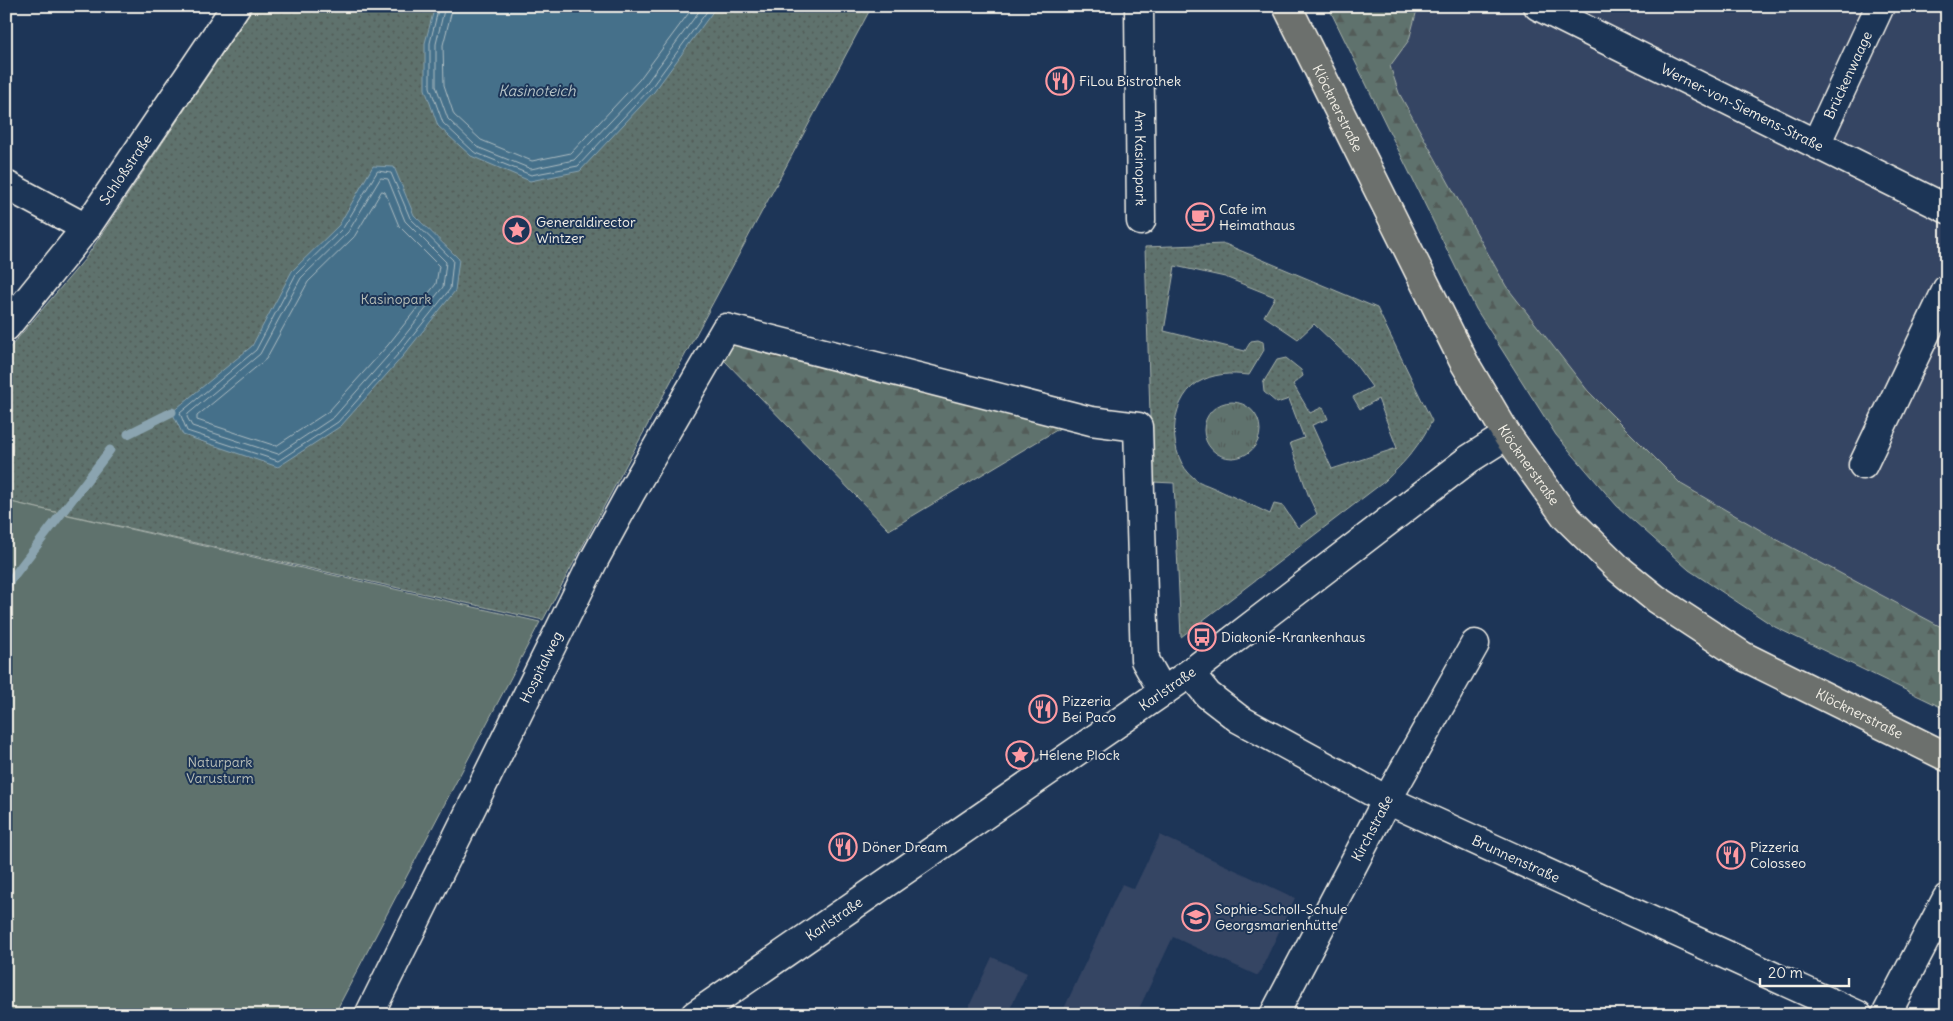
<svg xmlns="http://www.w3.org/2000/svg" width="1953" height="1021" viewBox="0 0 1953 1021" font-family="Delius,sans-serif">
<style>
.built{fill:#344463}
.grass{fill:url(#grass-tufts);stroke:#a9b2aa}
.forest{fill:url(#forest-firs);stroke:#a9b2aa}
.park{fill:url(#park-dots);stroke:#a9b2aa;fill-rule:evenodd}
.pitch{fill:#5e726d;stroke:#a9b2aa}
.water{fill:#45708a;stroke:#8ba4b0}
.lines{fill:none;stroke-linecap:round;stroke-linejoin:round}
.shore{stroke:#aebdc2;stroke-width:1}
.stream{stroke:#8ba4b0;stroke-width:9}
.minor-casing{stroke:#f4f1e8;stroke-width:31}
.major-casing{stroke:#f4f1e8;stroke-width:31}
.minor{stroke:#1d3557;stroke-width:28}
.major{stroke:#6c706d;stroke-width:28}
.labels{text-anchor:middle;stroke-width:4;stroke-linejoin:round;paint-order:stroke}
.street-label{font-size:14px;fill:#f4f1e8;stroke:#1d3557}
.poi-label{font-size:14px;fill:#f4f1e8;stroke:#1d3557;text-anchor:start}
.park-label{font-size:14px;fill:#b8beb7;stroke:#1d3557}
.water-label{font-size:15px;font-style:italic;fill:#b7c4c7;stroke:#1d3557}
</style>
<defs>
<pattern id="grass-tufts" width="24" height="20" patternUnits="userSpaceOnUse" patternTransform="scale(1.25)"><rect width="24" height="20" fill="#5e726d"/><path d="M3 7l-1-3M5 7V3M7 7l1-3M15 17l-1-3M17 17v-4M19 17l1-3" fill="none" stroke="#525b58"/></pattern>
<pattern id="forest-firs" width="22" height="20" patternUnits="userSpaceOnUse" patternTransform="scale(1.25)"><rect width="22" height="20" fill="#5e726d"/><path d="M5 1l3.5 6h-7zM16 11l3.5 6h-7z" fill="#525b58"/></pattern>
<pattern id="park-dots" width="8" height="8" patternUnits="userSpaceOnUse" patternTransform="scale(1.25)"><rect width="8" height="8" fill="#5e726d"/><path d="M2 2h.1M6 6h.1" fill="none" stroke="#525b58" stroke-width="1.8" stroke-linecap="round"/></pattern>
</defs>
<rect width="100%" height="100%" fill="#1d3557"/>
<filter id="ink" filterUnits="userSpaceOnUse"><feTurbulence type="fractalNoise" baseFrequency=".02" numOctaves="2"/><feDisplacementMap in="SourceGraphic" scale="10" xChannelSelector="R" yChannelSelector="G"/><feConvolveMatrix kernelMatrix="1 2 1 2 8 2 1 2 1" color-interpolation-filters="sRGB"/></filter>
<g filter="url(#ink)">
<path class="built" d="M 1418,6 L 1947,6 L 1947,630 L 1774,538 L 1681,484 L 1588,391 L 1506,286 L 1399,93 L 1390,66 L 1409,40 Z
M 1160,835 L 1295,898 L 1258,976 L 1173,937 L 1136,1015 L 1061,1015 L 1122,884 L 1134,889 Z
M 992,957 L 1027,973 L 1007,1015 L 965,1015 Z"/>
<path class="grass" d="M1204 430a28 28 0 1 1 56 0a28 28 0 1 1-56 0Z"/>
<path class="forest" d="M 1328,6 L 1418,6 L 1409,40 L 1390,66 L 1399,93 L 1506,286 L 1588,391 L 1681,484 L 1774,538 L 1947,630 L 1947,710 L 1775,627 L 1689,570 L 1617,506 L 1556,435 L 1476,309 Z
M 733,344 L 1060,428 L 889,530 L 724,360 Z"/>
<path class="park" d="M 254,6 L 872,6 L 543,620 L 6,501 L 6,352 L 85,259 Z
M 1225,244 L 1377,308 L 1432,421 C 1419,446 1406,461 1385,481 L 1181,637 L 1174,483 L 1152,482 L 1145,247 ZM 1175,266 L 1225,277 L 1275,297 L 1264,316 L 1298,339 L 1314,324 L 1353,361 L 1372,387 L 1353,397 L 1360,409 L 1378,399 L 1397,448 L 1332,469 L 1312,425 L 1328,419 L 1323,407 L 1310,413 L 1293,384 L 1303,376 L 1301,370 L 1286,358 L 1277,360 L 1263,383 L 1264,392 L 1277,403 L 1289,399 L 1304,438 L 1290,443 L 1309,497 L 1317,514 L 1298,528 L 1283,506 L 1274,504 L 1270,514 C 1252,505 1233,497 1214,488 C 1208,485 1199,483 1194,478 C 1167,457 1168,402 1197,383 C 1214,373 1230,373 1249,375 L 1264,350 L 1263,342 L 1258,340 L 1251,341 L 1245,351 L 1164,331 Z"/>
<path class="pitch" d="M 6,501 L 540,622 L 334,1015 L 6,1015 Z"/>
<path class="water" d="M 435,6 L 717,6 L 654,92 L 580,171 L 530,181 L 471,156 L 438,126 L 425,89 L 425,43 Z
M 373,166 L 394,167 L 414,215 L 459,259 L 455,291 L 403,356 L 341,426 L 278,467 L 183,435 L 172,412 L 252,346 L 292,271 L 339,225 Z"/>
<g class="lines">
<path class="shore" d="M 439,6 L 430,43 L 430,87 L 443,123 L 474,152 L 531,175 L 578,166 L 650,89 L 711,6
M 445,6 L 436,44 L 436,86 L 448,119 L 477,147 L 531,169 L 574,160 L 645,85 L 703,6
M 453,6 L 443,45 L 444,85 L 454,115 L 481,140 L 532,161 L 571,153 L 639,80 L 694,6
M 378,171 L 391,173 L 410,218 L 453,260 L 450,289 L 399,353 L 338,422 L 278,461 L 187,431 L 180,413 L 256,350 L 296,274 L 343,228 Z
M 381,178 L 388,179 L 405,221 L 446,262 L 443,287 L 394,349 L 334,417 L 278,454 L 192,426 L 187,417 L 188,414 L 260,354 L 301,278 L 348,232 Z
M 382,191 L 385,192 L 399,226 L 439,266 L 436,284 L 388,345 L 329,411 L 276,446 L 197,420 L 197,416 L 266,359 L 308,282 L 354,237 Z"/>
<path class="stream" d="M 128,434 L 172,412
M 6,586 L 110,450"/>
<g class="minor-casing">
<g id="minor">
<path id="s1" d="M 1139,6 L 1141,221"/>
<path id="s2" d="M 1538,6 L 1947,209"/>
<path id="s3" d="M 1816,144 L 1880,6"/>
<path d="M 6,185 L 86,228"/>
<path id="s4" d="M 6,327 L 86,228 L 236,6"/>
<path d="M 1863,465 L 1947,289"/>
<path id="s5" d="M 1190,673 L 1208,695 L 1239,719 L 1387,800 L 1858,1015"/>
<path id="s6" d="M 369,1015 L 594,560 L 630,494 L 726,328 L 1091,421 L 1138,427 L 1145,660 L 1163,692"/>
<path id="s7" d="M 695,1015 L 1190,673 L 1469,459 L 1507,435"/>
<path id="s8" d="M 1274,1015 L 1387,800 L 1475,644"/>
<path d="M 1886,1015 L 1947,898"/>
</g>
</g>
<g class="major-casing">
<g id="major">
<path id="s9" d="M 1287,6 L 1464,362 L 1507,435 L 1566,517 L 1619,569 L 1656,599 L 1743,656 L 1947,757"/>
</g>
</g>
<use href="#minor" class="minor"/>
<use href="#major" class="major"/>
</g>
</g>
<defs>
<g id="restaurant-ring" transform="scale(1.4375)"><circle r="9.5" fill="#1d3557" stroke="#ff9aa2" stroke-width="1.5"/><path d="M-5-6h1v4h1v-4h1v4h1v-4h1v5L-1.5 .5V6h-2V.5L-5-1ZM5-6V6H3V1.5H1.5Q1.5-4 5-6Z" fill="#ff9aa2"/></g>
<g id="cafe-ring" transform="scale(1.4375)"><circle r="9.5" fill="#1d3557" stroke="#ff9aa2" stroke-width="1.5"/><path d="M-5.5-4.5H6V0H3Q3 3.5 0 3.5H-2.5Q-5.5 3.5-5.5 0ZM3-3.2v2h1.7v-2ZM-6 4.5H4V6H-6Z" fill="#ff9aa2"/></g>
<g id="sight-ring" transform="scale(1.4375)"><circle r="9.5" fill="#1d3557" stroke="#ff9aa2" stroke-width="1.5"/><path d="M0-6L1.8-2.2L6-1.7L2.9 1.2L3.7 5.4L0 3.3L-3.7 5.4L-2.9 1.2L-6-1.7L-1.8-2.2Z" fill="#ff9aa2"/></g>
<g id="bus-ring" transform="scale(1.4375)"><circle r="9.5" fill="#1d3557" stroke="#ff9aa2" stroke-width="1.5"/><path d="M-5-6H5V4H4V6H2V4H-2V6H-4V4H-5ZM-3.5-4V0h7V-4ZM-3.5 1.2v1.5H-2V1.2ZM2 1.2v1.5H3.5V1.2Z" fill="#ff9aa2"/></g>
<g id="school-ring" transform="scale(1.4375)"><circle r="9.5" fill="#1d3557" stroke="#ff9aa2" stroke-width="1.5"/><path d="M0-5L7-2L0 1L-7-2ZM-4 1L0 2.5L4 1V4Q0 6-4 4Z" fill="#ff9aa2"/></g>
</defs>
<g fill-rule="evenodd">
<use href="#restaurant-ring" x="1060" y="81"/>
<use href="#cafe-ring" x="1200" y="217"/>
<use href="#sight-ring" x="517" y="230"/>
<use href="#bus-ring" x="1202" y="637"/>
<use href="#restaurant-ring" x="1043" y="709"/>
<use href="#sight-ring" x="1020" y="755"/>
<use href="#restaurant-ring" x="843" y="847"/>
<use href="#restaurant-ring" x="1731" y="855"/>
<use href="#school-ring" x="1196" y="917"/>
</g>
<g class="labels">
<g class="street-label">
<text dy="5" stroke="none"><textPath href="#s3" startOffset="76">Brückenwaage</textPath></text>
<text dy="5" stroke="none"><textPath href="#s9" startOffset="114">Klöcknerstraße</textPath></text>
<text dy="5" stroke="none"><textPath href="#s2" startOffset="228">Werner-von-Siemens-Straße</textPath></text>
<text dy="5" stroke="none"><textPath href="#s1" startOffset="152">Am Kasinopark</textPath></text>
<text dy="5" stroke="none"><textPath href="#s4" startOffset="198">Schloßstraße</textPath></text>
<text dy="5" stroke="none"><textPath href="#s9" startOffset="519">Klöcknerstraße</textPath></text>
<text dy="5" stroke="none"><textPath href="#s6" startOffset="388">Hospitalweg</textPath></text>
<text dy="5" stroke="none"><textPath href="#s7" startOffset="574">Karlstraße</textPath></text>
<text dy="5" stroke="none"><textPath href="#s9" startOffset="939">Klöcknerstraße</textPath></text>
<text dy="5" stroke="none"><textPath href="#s8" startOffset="211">Kirchstraße</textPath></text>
<text dy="5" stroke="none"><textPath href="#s5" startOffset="378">Brunnenstraße</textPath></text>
<text dy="5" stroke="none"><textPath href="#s7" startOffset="169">Karlstraße</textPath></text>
</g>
<g class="poi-label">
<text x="1079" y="86">FiLou Bistrothek</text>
<text x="1219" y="214">Cafe im<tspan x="1219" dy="16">Heimathaus</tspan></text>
<text x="536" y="227">Generaldirector<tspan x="536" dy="16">Wintzer</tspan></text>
<text x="1221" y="642">Diakonie-Krankenhaus</text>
<text x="1062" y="706">Pizzeria<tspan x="1062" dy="16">Bei Paco</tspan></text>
<text x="1039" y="760">Helene Plock</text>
<text x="862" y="852">Döner Dream</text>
<text x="1750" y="852">Pizzeria<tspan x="1750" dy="16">Colosseo</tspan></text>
<text x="1215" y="914">Sophie-Scholl-Schule<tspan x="1215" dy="16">Georgsmarienhütte</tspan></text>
</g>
<g class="park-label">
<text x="396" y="304">Kasinopark</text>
<text x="220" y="767">Naturpark<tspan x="220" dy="16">Varusturm</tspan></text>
</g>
<g class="water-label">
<text x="537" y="96">Kasinoteich</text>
</g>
</g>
<rect width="1953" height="1021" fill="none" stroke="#1d3557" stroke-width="25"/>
<rect x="12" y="12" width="1928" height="996" fill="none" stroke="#f4f1e8" stroke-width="2" filter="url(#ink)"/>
<path d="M1760 978v8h89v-8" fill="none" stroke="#f4f1e8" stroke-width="2.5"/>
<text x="1768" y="978" font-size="15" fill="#f4f1e8" stroke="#1d3557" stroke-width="4" paint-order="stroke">20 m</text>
</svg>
